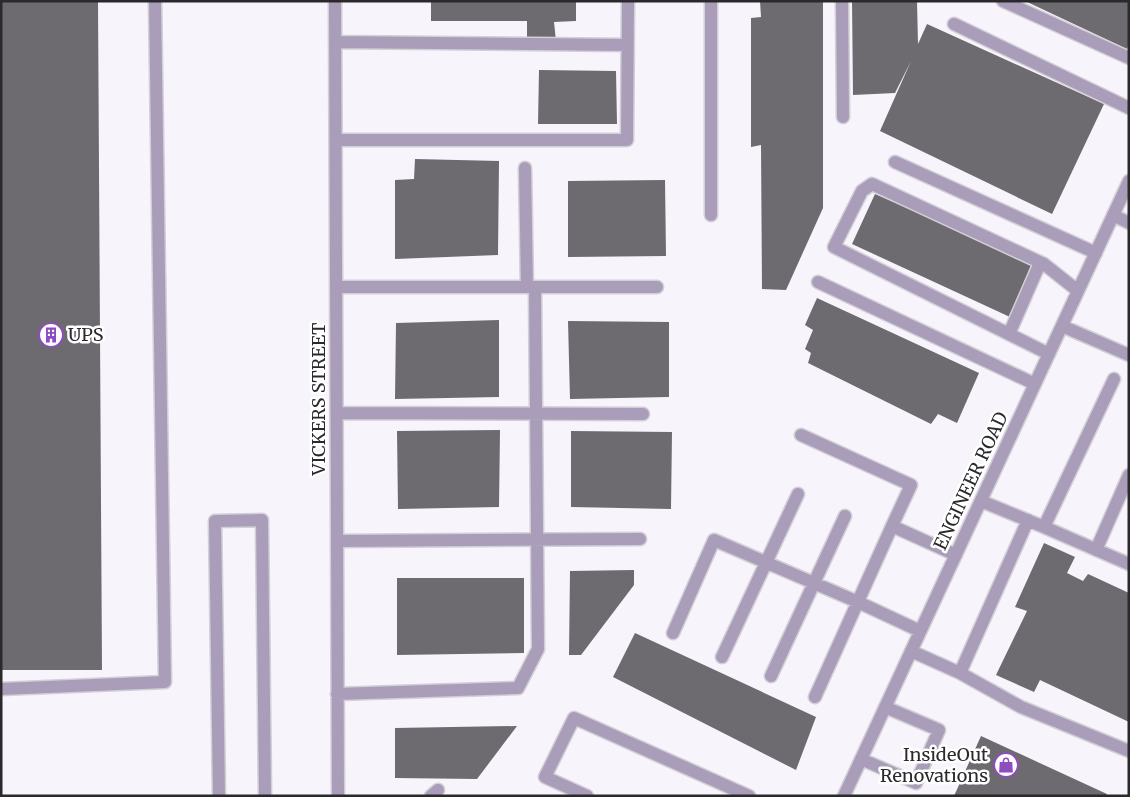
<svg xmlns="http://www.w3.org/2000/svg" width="1130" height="797" viewBox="0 0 1130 797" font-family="Merriweather,serif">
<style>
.building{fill:#6d6a70}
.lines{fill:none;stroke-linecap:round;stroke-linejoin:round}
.minor-casing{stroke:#d2cfd6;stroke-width:15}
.minor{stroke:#aa9db9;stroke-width:12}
.labels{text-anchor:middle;stroke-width:5;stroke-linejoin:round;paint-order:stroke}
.poi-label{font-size:18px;fill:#2a292c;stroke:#fff;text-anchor:start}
.street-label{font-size:18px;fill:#2a292c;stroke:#fff}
</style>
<rect width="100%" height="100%" fill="#f7f4fb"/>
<path class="building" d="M 1,1 L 98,1 L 102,670 L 1,670 Z
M 431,1 L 576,1 L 576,21 L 554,22 L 556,41 L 527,39 L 527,21 L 431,21 Z
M 760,1 L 823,1 L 823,208 L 786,290 L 762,289 L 761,145 L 751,147 L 751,18 L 761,17 Z
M 852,1 L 917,1 L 918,44 L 927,24 L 1104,104 L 1052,214 L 880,131 L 911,61 L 895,93 L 853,95 Z
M 1025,1 L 1129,1 L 1129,44 L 1127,49 Z
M 539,70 L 616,71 L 617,124 L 538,124 Z
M 415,159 L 499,161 L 498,255 L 395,259 L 395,180 L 414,179 Z
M 665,180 L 666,256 L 568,257 L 568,181 Z
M 875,194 L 1032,263 L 1010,317 L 852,244 Z
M 817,298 L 979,373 L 957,423 L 938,414 L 931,424 L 808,363 L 811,353 L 805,349 L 813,330 L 805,325 Z
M 499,320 L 499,397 L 395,399 L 396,323 Z
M 568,321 L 669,322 L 669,397 L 570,399 Z
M 500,430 L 499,507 L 398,509 L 397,431 Z
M 571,431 L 672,432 L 671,509 L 571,507 Z
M 1044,543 L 1075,557 L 1067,573 L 1083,581 L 1088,574 L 1129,593 L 1129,722 L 1040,680 L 1034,692 L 996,675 L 1027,611 L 1015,607 Z
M 634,570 L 634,585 L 581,655 L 569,655 L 570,571 Z
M 397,578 L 524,578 L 524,653 L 397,655 Z
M 635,633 L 816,717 L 796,770 L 613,677 Z
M 517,726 L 477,779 L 395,778 L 395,728 Z
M 981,736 L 1107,794 L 1106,796 L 954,796 Z"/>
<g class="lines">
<g class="minor-casing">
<path id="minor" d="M 335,1 L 338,796
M 842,1 L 843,117
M 1003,1 L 1129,58
M 954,24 L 1129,108
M 336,42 L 627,45
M 336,140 L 627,140 L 628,1
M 895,162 L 1096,253
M 525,168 L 527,287
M 711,215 L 711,1
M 1113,215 L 1129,223
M 818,282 L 1035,384
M 336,287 L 657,287
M 1062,326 L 1129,355
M 1009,334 L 1040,263
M 1049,354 L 834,247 L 862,191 L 872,184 L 1044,264 L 1078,291
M 337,413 L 643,414
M 801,435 L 911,485 L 892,526 L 956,555
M 981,501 L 1044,527 L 1114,379
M 1044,527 L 1129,564
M 337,541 L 640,539
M 1096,550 L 1129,475
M 673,633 L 714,540 L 858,602 L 920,631
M 911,651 L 960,673 L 1028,520
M 722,657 L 798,494
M 960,673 L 1021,707 L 1129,751
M 771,676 L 845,516
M 1,689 L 165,682 L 155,1
M 337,694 L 518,688 L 538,649 L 535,287
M 815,697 L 892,526
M 861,759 L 916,783 L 939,730 L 885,707
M 219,796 L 215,521 L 262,520 L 265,796
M 431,796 L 438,790
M 587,796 L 545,777 L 574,718 L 749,796
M 844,796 L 1129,181"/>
</g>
<use href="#minor" class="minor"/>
</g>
<defs>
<g id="building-ring" transform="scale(1.25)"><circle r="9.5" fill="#fff" stroke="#8e4cc1" stroke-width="1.5"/><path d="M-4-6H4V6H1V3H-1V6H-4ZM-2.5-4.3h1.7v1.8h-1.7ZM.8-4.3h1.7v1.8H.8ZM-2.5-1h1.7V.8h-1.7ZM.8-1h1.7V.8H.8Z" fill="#8e4cc1"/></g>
<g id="shop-ring" transform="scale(1.25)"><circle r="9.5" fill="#fff" stroke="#8e4cc1" stroke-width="1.5"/><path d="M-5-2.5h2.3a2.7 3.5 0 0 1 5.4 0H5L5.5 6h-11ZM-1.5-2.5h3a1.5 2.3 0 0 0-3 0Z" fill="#8e4cc1"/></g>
</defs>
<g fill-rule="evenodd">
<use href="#building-ring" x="51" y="335"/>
<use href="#shop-ring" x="1006" y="765"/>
</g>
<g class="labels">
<g class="poi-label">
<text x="68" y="341">UPS</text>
<text x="988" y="761" text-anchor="end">InsideOut<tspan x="988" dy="21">Renovations</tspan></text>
</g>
<g class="street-label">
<text transform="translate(319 399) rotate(-90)" y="6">VICKERS STREET</text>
<text transform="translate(971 481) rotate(-65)" y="6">ENGINEER ROAD</text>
</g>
</g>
<rect width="1130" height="797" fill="none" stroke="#2a292c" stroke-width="5"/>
</svg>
